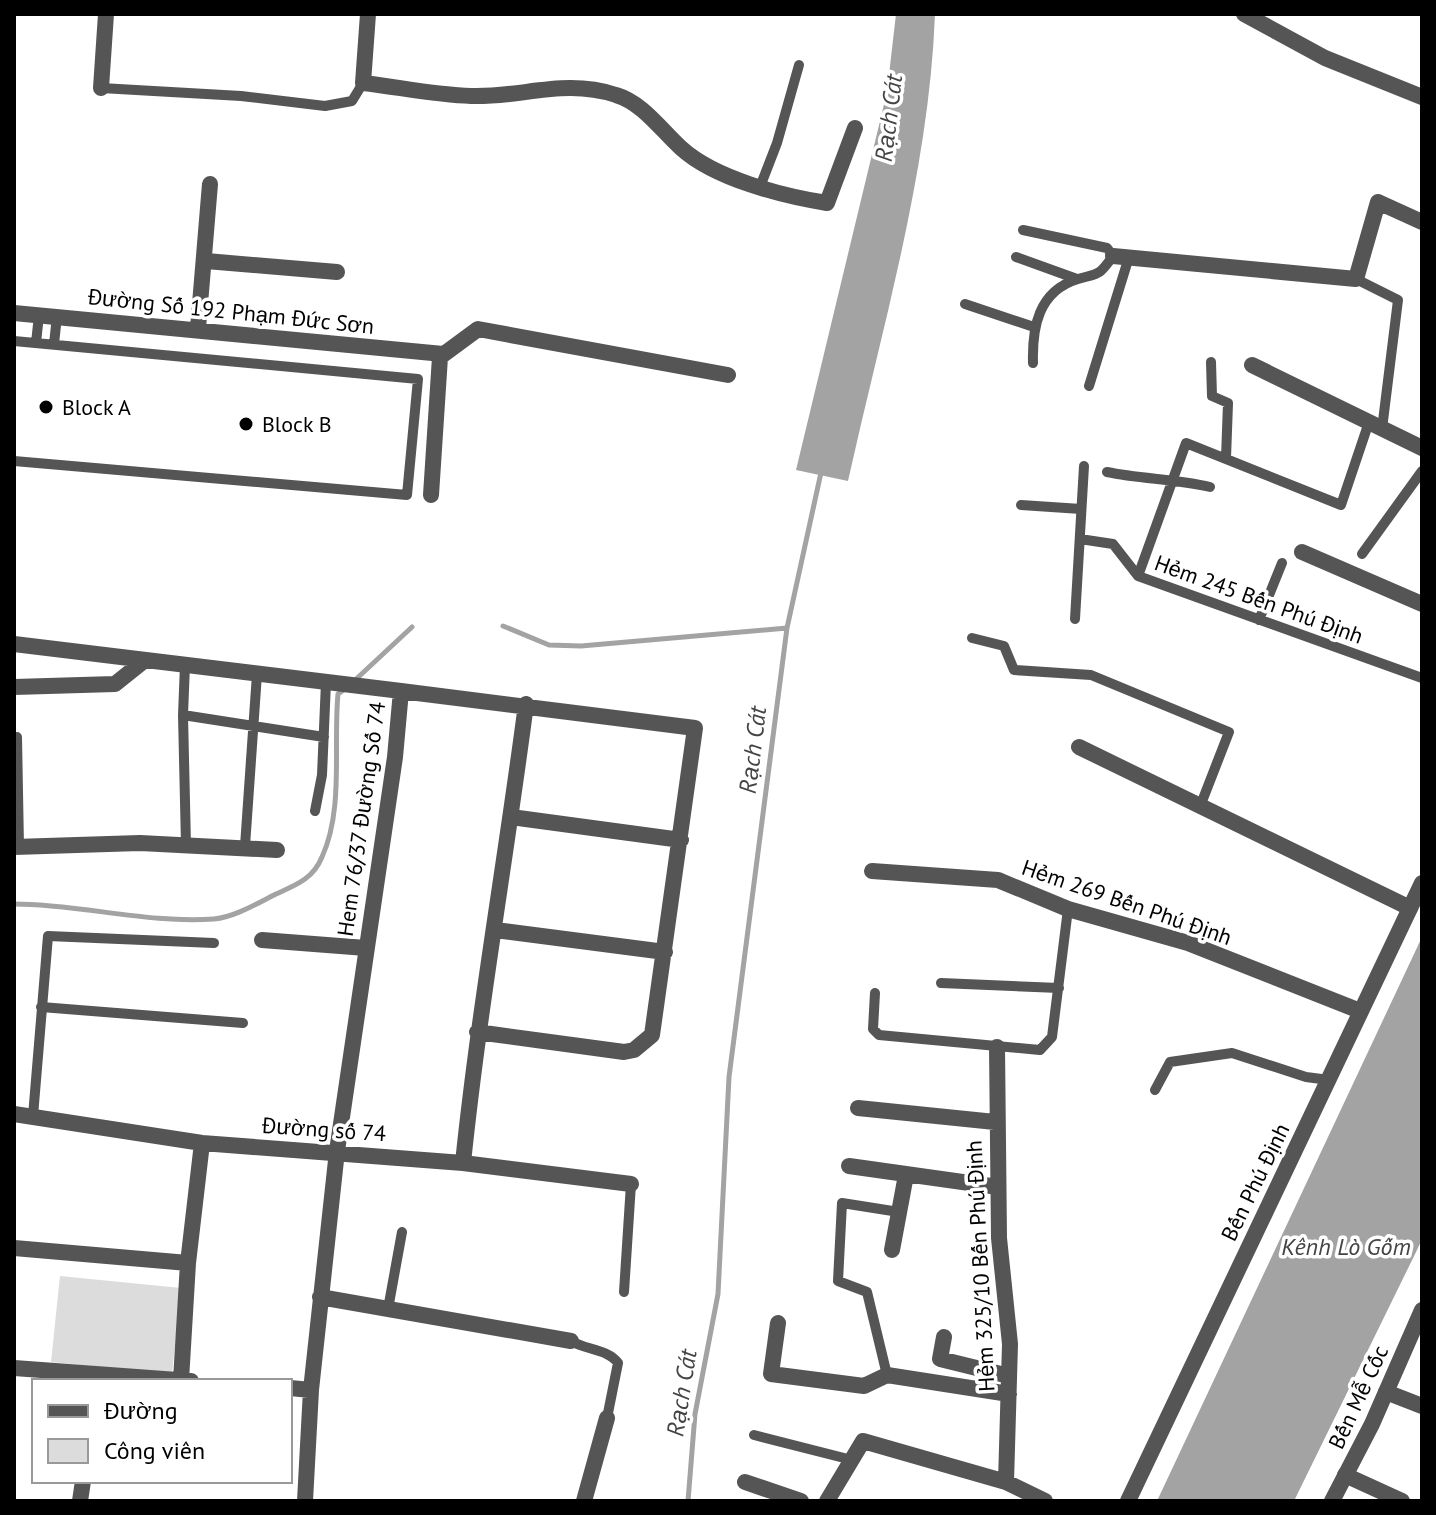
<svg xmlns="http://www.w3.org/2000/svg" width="1436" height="1515" viewBox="0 0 1436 1515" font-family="'PT Sans',sans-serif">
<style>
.green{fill:#dcdcdc}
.water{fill:#a3a3a3}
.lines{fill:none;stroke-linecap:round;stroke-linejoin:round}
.stream{stroke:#a3a3a3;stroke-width:5}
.service{stroke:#555;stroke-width:10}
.minor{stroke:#555;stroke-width:16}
.tertiary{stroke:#555;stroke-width:16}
.poi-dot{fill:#000;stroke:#fff;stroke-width:3}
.labels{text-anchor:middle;stroke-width:7;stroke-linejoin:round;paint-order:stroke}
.street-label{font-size:22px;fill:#000;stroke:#fff}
.poi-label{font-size:22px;fill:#000;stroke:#fff;text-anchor:start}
.water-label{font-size:24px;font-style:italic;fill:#444;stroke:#fff}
</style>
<rect width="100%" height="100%" fill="#fff"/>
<path class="green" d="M 60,1276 L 181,1288 L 172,1374 L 51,1362 Z"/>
<path class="water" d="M 896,14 L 935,14 C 929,172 882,327 848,481 L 796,470 L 887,92 Z
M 1422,937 L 1422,1239 L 1417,1250 L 1294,1501 L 1157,1501 Z"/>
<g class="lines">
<path class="stream" d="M 503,626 L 549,645 L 581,646 L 787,628
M 353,682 L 412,627
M 14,904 C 80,904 148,924 214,919 C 235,917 258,903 276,894 C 296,885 313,879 322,857 C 344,809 333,746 338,694 L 345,689
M 688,1501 L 695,1414 L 718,1294 L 729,1077 L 787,628 L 822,468"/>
<path class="service" d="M 101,88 L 241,96 L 325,106 L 352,101 L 363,83
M 760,187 L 777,143 L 799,65
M 1023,230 L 1107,248 L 1113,256 C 1099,276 1099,273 1078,279 C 1038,291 1032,328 1033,363
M 1016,257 L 1077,279
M 1356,279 L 1398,300 L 1382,429
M 965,304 L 1034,327
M 14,341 L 418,379 L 407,495 L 14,461
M 36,343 L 39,315
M 54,344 L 57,316
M 1211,362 L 1212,396 L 1228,403 L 1226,458
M 1089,386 L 1129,257
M 1369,422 L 1341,505 L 1186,443 L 1138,576 L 1422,678
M 1107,472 C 1141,479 1175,479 1210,487
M 1021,505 L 1081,509
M 1080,539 L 1113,544 L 1138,576
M 1362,554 L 1422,471
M 1075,619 L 1084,466
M 1259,620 L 1282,563
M 972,638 L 1004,646 L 1014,670 L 1091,675 L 1229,732 L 1201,804
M 183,715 L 185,665
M 17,737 L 19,846
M 315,811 L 322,775 L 326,682
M 186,845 L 183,715 L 324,737
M 245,846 L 257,674
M 941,983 L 1059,988
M 875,993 L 873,1029 L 879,1035 L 1040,1050 L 1052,1037 L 1068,909
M 41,1007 L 243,1023
M 1155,1090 L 1170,1062 L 1232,1053 L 1306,1077 L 1329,1080
M 33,1116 L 48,936 L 214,943
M 624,1292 L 631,1184
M 388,1309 L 402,1232
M 571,1341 C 586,1350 608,1349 618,1363 L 607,1418
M 887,1375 L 867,1292 L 838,1281 L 842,1203 L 899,1212
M 754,1435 L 852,1460"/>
<path class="minor" d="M 368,14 L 363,83 C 398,87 435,95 471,96 C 521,98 564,78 616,95 C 643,103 661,130 681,148 C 715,179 783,196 827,203 L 855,128
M 101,88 L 106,14
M 1113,256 L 1356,279 L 1378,202 L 1422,222
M 206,261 L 337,272
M 14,313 L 443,354
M 198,328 L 210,184
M 1252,365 L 1422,448
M 431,495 L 440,357 L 478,329 L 728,375
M 1302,552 L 1422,604
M 14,644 L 401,691
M 14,687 L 115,684 L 145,660
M 1079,747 L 1410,908
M 511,817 L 681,840
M 14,847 L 140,843 L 277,850
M 872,871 L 998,880 L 1068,909 L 1188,943 L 1360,1011
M 495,930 L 665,952
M 262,940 L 366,948
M 997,1047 L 999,1238 L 1010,1344 L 1006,1482
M 858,1108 L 995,1122
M 14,1114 L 202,1143 L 463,1163 L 631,1184
M 463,1163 C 479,1009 506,858 526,704
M 849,1166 L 998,1187
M 14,1248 L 188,1263
M 892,1250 L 906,1175
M 320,1297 L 571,1341
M 778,1323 L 771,1374 L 864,1386 L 887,1375 L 1009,1394
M 944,1337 L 940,1359 L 1009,1376
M 14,1368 L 191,1381
M 181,1380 L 188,1263 L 202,1143
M 290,1388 L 311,1390
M 1386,1392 L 1422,1406
M 1345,1475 L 1402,1501
M 745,1482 L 801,1501
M 80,1501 L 83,1481
M 305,1501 L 311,1390 L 337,1151 L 395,757 L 401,691 L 695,728 L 652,1035 L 634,1050 L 624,1052 L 477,1032
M 584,1501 L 607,1418
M 827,1501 L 863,1441 L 1006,1482 L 1045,1501"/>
<path class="tertiary" d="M 1244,14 L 1325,58 L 1422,97
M 1128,1501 L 1422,883
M 1332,1501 L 1372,1424 L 1422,1310"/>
</g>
<g class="poi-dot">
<circle cx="46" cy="407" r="8"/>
<circle cx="246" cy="424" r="8"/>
</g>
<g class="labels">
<g class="street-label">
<text transform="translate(231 311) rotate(6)" y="8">Đường Số 192 Phạm Đức Sơn</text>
<text transform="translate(1259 599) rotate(20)" y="8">Hẻm 245 Bến Phú Định</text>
<text transform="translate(361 819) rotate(-82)" y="8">Hem 76/37 Đường Số 74</text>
<text transform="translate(1127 902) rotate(19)" y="8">Hẻm 269 Bến Phú Định</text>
<text transform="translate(324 1129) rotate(4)" y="8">Đường số 74</text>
<text transform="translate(1255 1182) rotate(-64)" y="8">Bến Phú Định</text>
<text transform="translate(980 1266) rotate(-93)" y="8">Hẻm 325/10 Bến Phú Định</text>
<text transform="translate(1358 1397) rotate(-65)" y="8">Bến Mễ Cốc</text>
</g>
<g class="poi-label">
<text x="62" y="415">Block A</text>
<text x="262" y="432">Block B</text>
</g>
<g class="water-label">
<text transform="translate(889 118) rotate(-83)" y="8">Rạch Cát</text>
<text transform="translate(753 750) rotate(-83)" y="8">Rạch Cát</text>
<text x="1346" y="1255">Kênh Lò Gốm</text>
<text transform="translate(682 1393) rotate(-81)" y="8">Rạch Cát</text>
</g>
</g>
<rect width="1436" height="1515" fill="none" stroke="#000000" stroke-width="32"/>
<rect x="32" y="1379" width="260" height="104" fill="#ffffff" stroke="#999999" stroke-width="2"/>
<rect x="48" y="1405" width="40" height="12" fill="#555555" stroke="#999999" stroke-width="2"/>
<text x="104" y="1419" font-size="24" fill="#000000">Đường</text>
<rect x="48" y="1439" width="40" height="24" fill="#dcdcdc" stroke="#999999" stroke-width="2"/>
<text x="104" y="1459" font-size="24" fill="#000000">Công viên</text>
</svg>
